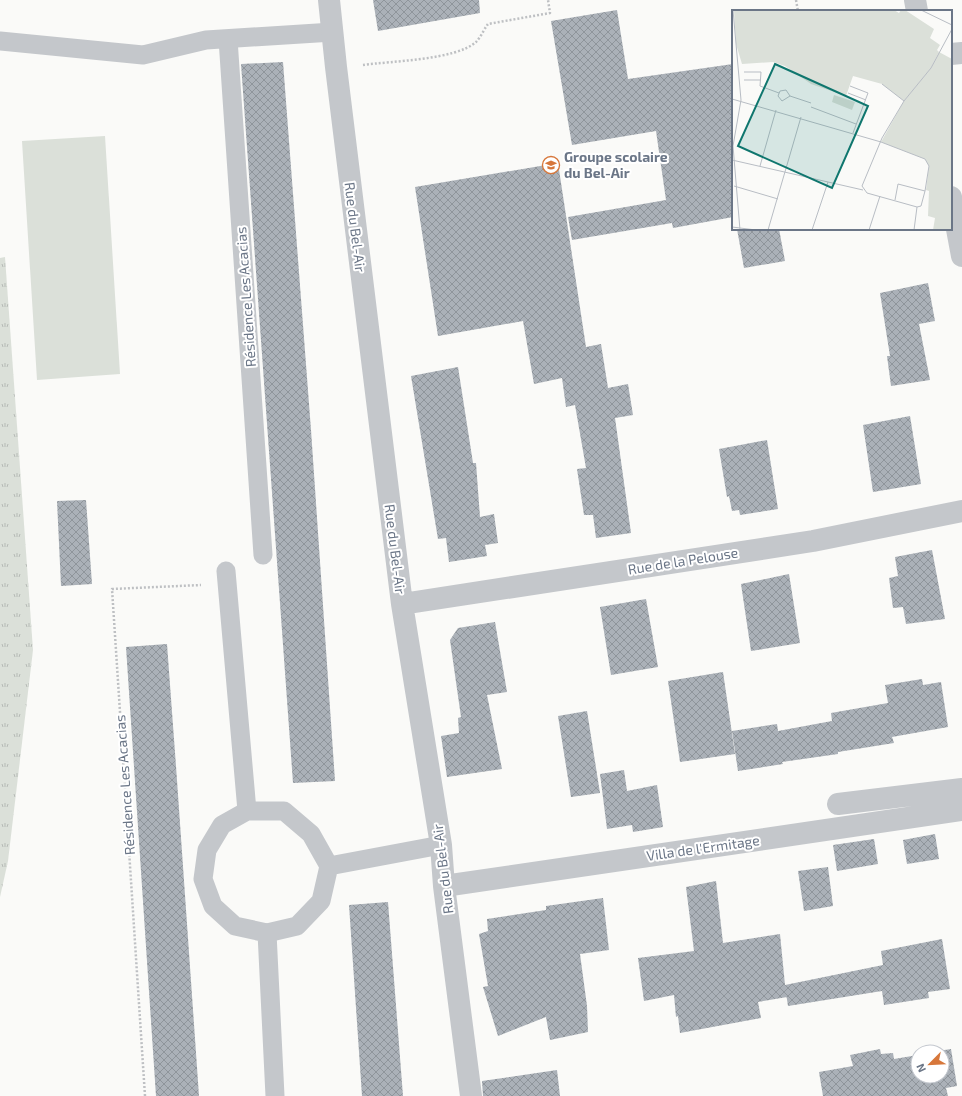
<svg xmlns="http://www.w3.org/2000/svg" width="962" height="1096" viewBox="0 0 962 1096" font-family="'Exo 2',sans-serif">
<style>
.grass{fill:url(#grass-tufts)}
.pitch{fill:#dbe0d9}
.building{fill:url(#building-cross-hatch)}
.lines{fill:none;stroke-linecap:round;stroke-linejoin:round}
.path{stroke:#bec0c3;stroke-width:2.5;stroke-dasharray:2 2;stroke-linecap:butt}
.lane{stroke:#c4c7cb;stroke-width:19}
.street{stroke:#c4c7cb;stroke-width:22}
.labels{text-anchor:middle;stroke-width:4;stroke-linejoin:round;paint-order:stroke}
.poi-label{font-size:14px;font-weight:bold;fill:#6b7687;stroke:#fff;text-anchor:start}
.street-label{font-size:14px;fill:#6b7687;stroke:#fff}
.inset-road{fill:none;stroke:#b8bdc4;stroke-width:1}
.view{fill:#0f766e;fill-opacity:0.15;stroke:#0f766e;stroke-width:2}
.inset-edge{fill:none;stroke:#6b7687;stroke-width:2}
</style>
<defs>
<pattern id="grass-tufts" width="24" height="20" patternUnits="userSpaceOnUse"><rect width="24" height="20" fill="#dbe0d9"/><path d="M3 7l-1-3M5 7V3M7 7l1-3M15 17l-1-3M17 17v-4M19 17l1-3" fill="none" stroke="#b6bab6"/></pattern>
<pattern id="building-cross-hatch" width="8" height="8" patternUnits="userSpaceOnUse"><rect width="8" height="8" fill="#abb1b8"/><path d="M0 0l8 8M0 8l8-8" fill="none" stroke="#8f959b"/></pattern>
</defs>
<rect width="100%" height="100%" fill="#fafaf8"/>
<path class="grass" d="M 5,257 L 33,650 L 8,861 L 0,897 L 0,258 Z"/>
<path class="pitch" d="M 105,136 L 120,374 L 37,380 L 22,141 Z"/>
<path class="building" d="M 373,0 L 479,0 L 480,13 L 378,31 Z
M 617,10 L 628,79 L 733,64 L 733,217 L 673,228 L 672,223 L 572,240 L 568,217 L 666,200 L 656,131 L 572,145 L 551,21 Z
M 283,62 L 311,430 L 335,781 L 293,783 L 241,64 Z
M 558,163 L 586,347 L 601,344 L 608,388 L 628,384 L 633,415 L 615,418 L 631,533 L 596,538 L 593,515 L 584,515 L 577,469 L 586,468 L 575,405 L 566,407 L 562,378 L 534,384 L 523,321 L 438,336 L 415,187 Z
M 737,229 L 779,229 L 785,261 L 744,268 Z
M 928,283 L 935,321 L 919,324 L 930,380 L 891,386 L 887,356 L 890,356 L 880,293 Z
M 458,367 L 473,463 L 476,463 L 480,517 L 494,514 L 498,543 L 485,545 L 487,556 L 449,562 L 446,538 L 438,539 L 411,376 Z
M 910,416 L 921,484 L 873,492 L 863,425 Z
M 767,440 L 778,509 L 740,515 L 739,510 L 732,511 L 729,496 L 727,497 L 719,449 Z
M 86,500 L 92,584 L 61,586 L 57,501 Z
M 932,550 L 945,619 L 906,624 L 903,607 L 893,608 L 889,578 L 898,576 L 895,557 Z
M 789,574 L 800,643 L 751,651 L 741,584 Z
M 646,599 L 658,667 L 611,675 L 600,607 Z
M 495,622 L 507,692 L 487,695 L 502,769 L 447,777 L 441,736 L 459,733 L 458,718 L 461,717 L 450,640 L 458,628 Z
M 167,644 L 176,766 L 199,1096 L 156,1096 L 126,647 Z
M 723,672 L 735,754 L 680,762 L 668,681 Z
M 922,679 L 923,685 L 941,682 L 948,727 L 892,737 L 894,743 L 838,752 L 838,754 L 782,762 L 783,764 L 738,771 L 732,731 L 777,724 L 778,731 L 832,721 L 831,713 L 888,703 L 885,685 Z
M 587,711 L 600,793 L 571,797 L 558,716 Z
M 624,770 L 627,791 L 657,785 L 663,827 L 633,832 L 632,825 L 607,829 L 600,774 Z
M 935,834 L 939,859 L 907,864 L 903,840 Z
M 874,839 L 878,864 L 837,871 L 833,845 Z
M 828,867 L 833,906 L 804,911 L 798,871 Z
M 716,881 L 723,943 L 780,934 L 785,985 L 883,965 L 881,951 L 942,939 L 950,989 L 928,992 L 929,998 L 884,1005 L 882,991 L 788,1006 L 786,993 L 787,997 L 758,1002 L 761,1018 L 680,1033 L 678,1016 L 676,1017 L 674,995 L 644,1001 L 638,958 L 694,951 L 686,887 Z
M 603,898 L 609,950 L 580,954 L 587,1006 L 588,1032 L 550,1040 L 546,1017 L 498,1036 L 483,987 L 488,986 L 479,934 L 488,931 L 487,919 L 546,910 L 546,906 Z
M 388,902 L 403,1096 L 362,1096 L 349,905 Z
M 880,1049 L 881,1054 L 893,1053 L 894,1059 L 918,1055 L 918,1076 L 942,1076 L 942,1052 L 932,1052 L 951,1049 L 957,1086 L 946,1088 L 948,1096 L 823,1096 L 819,1072 L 853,1066 L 850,1055 Z
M 557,1070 L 560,1096 L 483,1096 L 482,1081 Z"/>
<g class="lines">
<path class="path" d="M 796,0 L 798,11
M 363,65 C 391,61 456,60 476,42 C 481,37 484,29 488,24 L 550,13 L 548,0
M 145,1096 L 112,589 L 201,585"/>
<path class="lane" d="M 228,39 L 263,555
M 0,41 L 143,55 L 206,40 L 333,32
M 226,571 L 247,811
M 247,811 L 284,811 L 311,834 L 329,866 L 321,901 L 297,926 L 267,933 L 235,926 L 213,906 L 203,879 L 207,850 L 222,825 Z
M 329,866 L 441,845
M 267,933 L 275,1096"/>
<path class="street" d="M 329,0 L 336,67 L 402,604 L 441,845 L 444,886 L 471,1096
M 915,0 L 917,11
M 951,54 L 962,53
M 951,197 L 962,256
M 402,604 L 813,541 L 962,511
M 838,804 L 962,789
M 444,886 L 962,810"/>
</g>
<defs>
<g id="school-ring" transform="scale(0.9)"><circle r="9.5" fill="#fff" stroke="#d7773b" stroke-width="1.5"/><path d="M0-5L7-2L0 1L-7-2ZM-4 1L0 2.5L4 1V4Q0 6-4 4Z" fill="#d7773b"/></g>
</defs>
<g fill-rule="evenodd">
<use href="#school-ring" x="551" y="165"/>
</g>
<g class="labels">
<g class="poi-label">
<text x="564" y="162">Groupe scolaire<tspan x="564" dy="16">du Bel-Air</tspan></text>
</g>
<g class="street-label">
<text transform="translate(355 227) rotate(83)" y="5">Rue du Bel-Air</text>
<text transform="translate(246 297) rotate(-94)" y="5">Résidence Les Acacias</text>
<text transform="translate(395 549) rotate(83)" y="5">Rue du Bel-Air</text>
<text transform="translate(683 561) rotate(-9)" y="5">Rue de la Pelouse</text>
<text transform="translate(125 785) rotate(-94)" y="5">Résidence Les Acacias</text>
<text transform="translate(703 848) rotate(-8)" y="5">Villa de l'Ermitage</text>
<text transform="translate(443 869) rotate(-97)" y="5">Rue du Bel-Air</text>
</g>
</g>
<g transform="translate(732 10)">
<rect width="220" height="220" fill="#fafaf8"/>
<path d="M 2,0 L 162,0 L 167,3 L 169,0 L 173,0 L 202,19 L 198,28 L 208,35 L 205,40 L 207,42 L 199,58 L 172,91 L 150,74 L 121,66 L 114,86 L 79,74 L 53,56 L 41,52 L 10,54 L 4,34 Z" fill="#dbe0d9"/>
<path d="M 207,42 L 220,49 L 220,220 L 201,220 L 203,208 L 196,206 L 197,181 L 194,180 L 197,156 L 193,149 L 149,132 L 172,91 L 199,58 Z" fill="#dbe0d9"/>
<path d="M 102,85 L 123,92 L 120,100 L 100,92 Z" fill="#dbe0d9"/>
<path class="inset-road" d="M 1,0 L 9,90 L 1,136 L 8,220M 189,0 L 220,15M 12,62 L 29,62 L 28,76 L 47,83M 12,70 L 29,70M 150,74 L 172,91M 118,76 L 136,83 L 121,123M 116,83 L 134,90M 58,86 L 50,91 L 46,86 L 48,81 L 54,80 L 58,86 L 79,93M 0,89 L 149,132 L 193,149 L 197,156 L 193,181 L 189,196 L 185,197M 79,97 L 124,114M 0,150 L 131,180M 28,156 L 44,100M 2,176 L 46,189M 163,190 L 166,174 L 193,181M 185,197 L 135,183 L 130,176 L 150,128 L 172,91 L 199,58 L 220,19M 0,217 L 24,220M 36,220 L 69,107M 80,220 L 96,172M 137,220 L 148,186M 182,220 L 185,197"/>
<path class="view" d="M 43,54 L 136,96 L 100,178 L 6,136 Z"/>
<rect width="220" height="220" class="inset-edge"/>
</g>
<g transform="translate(930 1064) rotate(246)"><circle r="19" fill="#ffffff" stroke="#c4c8cf"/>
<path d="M0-3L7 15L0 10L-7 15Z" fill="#d7773b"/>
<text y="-6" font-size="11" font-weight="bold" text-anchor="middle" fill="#6b7687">N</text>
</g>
</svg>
